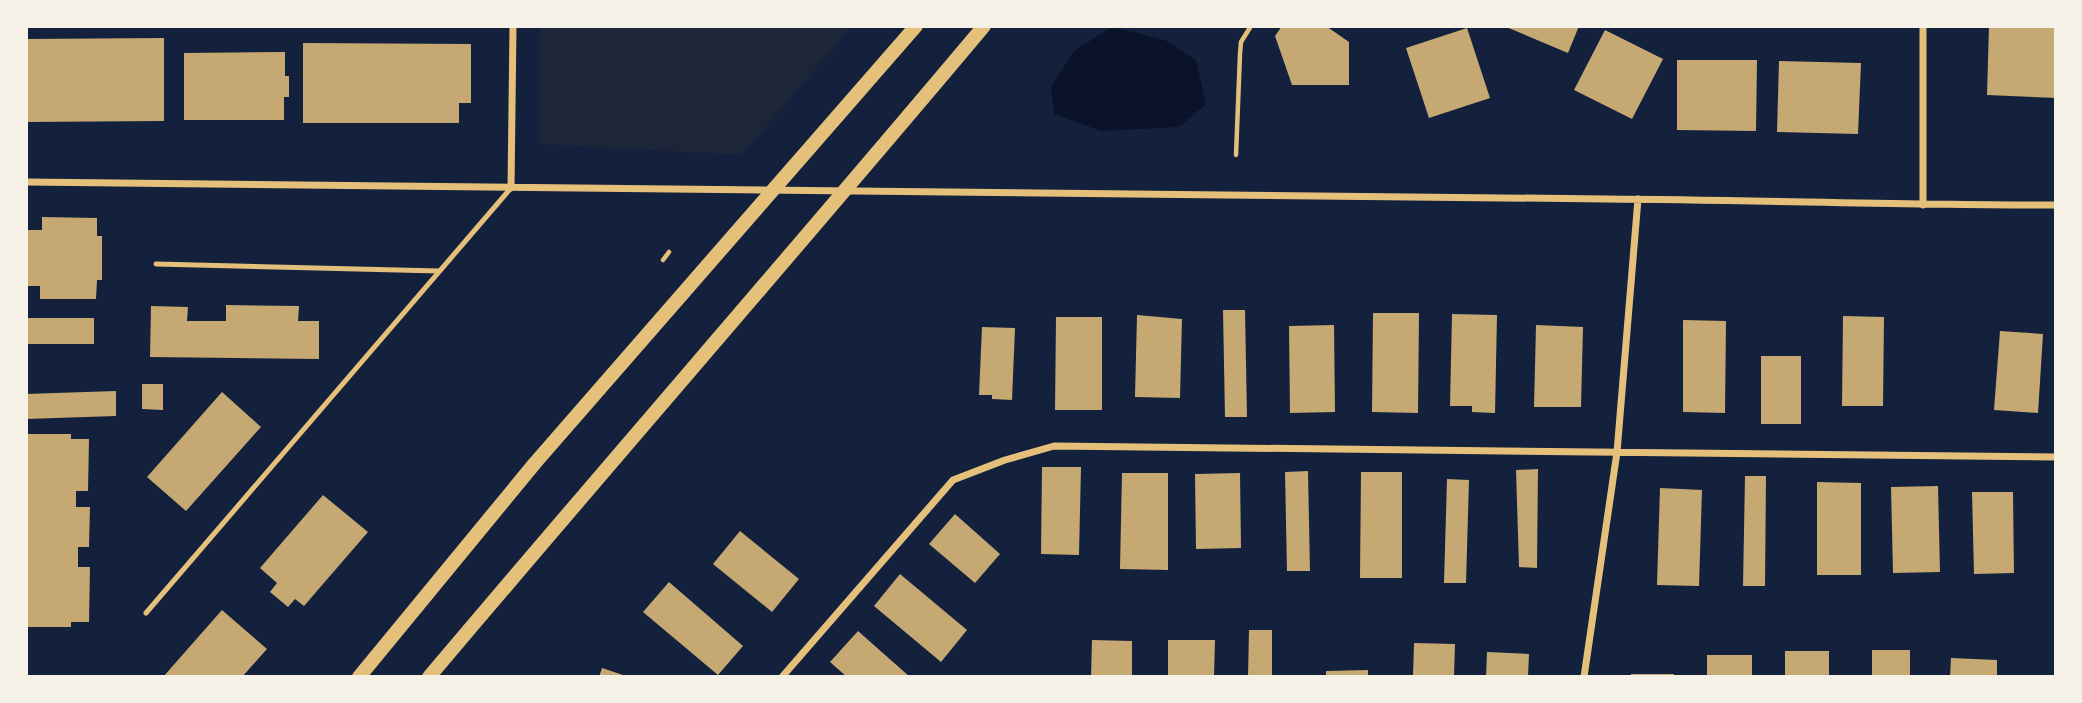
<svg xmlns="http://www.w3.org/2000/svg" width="2082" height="703" viewBox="0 0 2082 703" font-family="'PT Sans Narrow',sans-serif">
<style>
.green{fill:#1d2539}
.water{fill:#0b132b}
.building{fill:#c6a872}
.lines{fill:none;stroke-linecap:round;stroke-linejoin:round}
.path{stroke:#e5c07b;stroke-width:4.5}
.service{stroke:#e5c07b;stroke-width:5}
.minor{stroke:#e5c07b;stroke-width:7}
.secondary{stroke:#e5c07b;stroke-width:14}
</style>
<rect width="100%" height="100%" fill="#14213d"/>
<path class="green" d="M 540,26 L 852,26 L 742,155 L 539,144 Z"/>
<path class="water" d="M 1112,27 L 1165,40 L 1196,60 L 1206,104 L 1179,127 L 1101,131 L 1054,114 L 1051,87 L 1074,51 Z"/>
<path class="building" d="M 1282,26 L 1326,26 L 1349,42 L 1349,85 L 1292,85 L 1275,36 Z
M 1504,26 L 1579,26 L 1568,53 Z
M 1989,26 L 2056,26 L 2056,98 L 1987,95 Z
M 1467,28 L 1490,98 L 1429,118 L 1406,48 Z
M 1605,30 L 1663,59 L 1632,119 L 1574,90 Z
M 164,38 L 164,121 L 26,122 L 26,39 Z
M 303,43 L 471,44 L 471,103 L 459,103 L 459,123 L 303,123 Z
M 285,52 L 285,76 L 289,76 L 289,97 L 284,97 L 284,120 L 184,120 L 184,53 Z
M 1677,60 L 1757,60 L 1756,131 L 1677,130 Z
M 1779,61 L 1861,63 L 1858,134 L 1777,132 Z
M 42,217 L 97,218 L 97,236 L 102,236 L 102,280 L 97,280 L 96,299 L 40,299 L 40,286 L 26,286 L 26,230 L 42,230 Z
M 226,305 L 299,306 L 298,321 L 319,321 L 319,359 L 150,357 L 151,306 L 188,307 L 187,321 L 226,321 Z
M 1223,310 L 1245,310 L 1247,417 L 1225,417 Z
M 1373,313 L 1419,313 L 1418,413 L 1372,412 Z
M 1452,314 L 1497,315 L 1495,413 L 1472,412 L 1472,406 L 1450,406 Z
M 1137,315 L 1182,319 L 1180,398 L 1135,397 Z
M 1843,316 L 1884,317 L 1883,406 L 1842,406 Z
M 1056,317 L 1102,317 L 1102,410 L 1055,410 Z
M 26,318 L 94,318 L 94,344 L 26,344 Z
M 1683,320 L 1726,321 L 1725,413 L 1683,412 Z
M 1334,325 L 1335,412 L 1290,413 L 1289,326 Z
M 1536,325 L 1583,327 L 1581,407 L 1534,407 Z
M 982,327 L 1015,328 L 1012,400 L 992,399 L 992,395 L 979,395 Z
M 2000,331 L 2043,334 L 2038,413 L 1994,410 Z
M 1761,356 L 1801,356 L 1801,424 L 1761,424 Z
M 142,384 L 163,384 L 163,410 L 142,409 Z
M 116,391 L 116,416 L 26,419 L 26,394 Z
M 222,392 L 261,427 L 186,511 L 147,477 Z
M 28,434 L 71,434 L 71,439 L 89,439 L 88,491 L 76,491 L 76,507 L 90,507 L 89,547 L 78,547 L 78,567 L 90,567 L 89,622 L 71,622 L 71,627 L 27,627 L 26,438 L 28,438 Z
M 1042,467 L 1081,467 L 1079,555 L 1041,554 Z
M 1538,469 L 1537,568 L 1519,567 L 1516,470 Z
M 1308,471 L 1310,571 L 1287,571 L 1285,472 Z
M 1361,472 L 1402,472 L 1402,578 L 1360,578 Z
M 1122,473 L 1168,473 L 1168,570 L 1120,569 Z
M 1240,473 L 1241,548 L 1196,549 L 1195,474 Z
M 1745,476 L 1766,476 L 1765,586 L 1743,586 Z
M 1447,479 L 1469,480 L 1466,583 L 1444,583 Z
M 1817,482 L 1861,483 L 1861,575 L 1817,575 Z
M 1938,486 L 1940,572 L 1893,573 L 1891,487 Z
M 1660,488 L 1702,490 L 1699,586 L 1657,585 Z
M 1972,492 L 2013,492 L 2014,573 L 1974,574 Z
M 323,495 L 368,532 L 304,606 L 295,599 L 288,607 L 270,592 L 277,583 L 260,568 Z
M 955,514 L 1000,554 L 975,583 L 929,544 Z
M 740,531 L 799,579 L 772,612 L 713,564 Z
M 900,574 L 967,630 L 941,662 L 874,606 Z
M 669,582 L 743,646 L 718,675 L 643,612 Z
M 222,610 L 267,649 L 242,677 L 163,677 Z
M 1249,630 L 1272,630 L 1272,677 L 1248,677 Z
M 858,631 L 910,677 L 847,677 L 830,662 Z
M 1092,640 L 1132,641 L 1132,677 L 1091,677 Z
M 1168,640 L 1215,640 L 1214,677 L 1168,677 Z
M 1414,643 L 1455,644 L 1454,677 L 1413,677 Z
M 1872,650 L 1910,650 L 1910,677 L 1872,677 Z
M 1785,651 L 1829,651 L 1829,677 L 1785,677 Z
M 1487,652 L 1529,654 L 1528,677 L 1486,677 Z
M 1707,655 L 1752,655 L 1752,677 L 1707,677 Z
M 1951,658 L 1997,660 L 1997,677 L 1950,677 Z
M 602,668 L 626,676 L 626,677 L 599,677 Z
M 1368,670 L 1368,677 L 1326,677 L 1326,671 Z
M 1631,674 L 1674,674 L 1674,677 L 1631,677 Z"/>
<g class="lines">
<path class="path" d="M 1236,155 L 1240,54 L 1241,42 L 1251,26
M 663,260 L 669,252"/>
<path class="service" d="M 156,264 L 439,271
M 146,613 L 511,188"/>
<path class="minor" d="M 1923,26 L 1923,205
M 26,182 C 553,190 1080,195 1607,199 C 1757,200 1906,205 2056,205
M 511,188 L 513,26
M 782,677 L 953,480 L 1005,460 L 1054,446 L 2056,457
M 1584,677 L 1617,452 L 1638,199"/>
<path class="secondary" d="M 359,677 L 535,463 L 916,26
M 429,677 C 613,459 801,244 984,26"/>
</g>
<rect width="2082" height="703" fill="none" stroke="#f6f1e7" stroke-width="56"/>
</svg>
